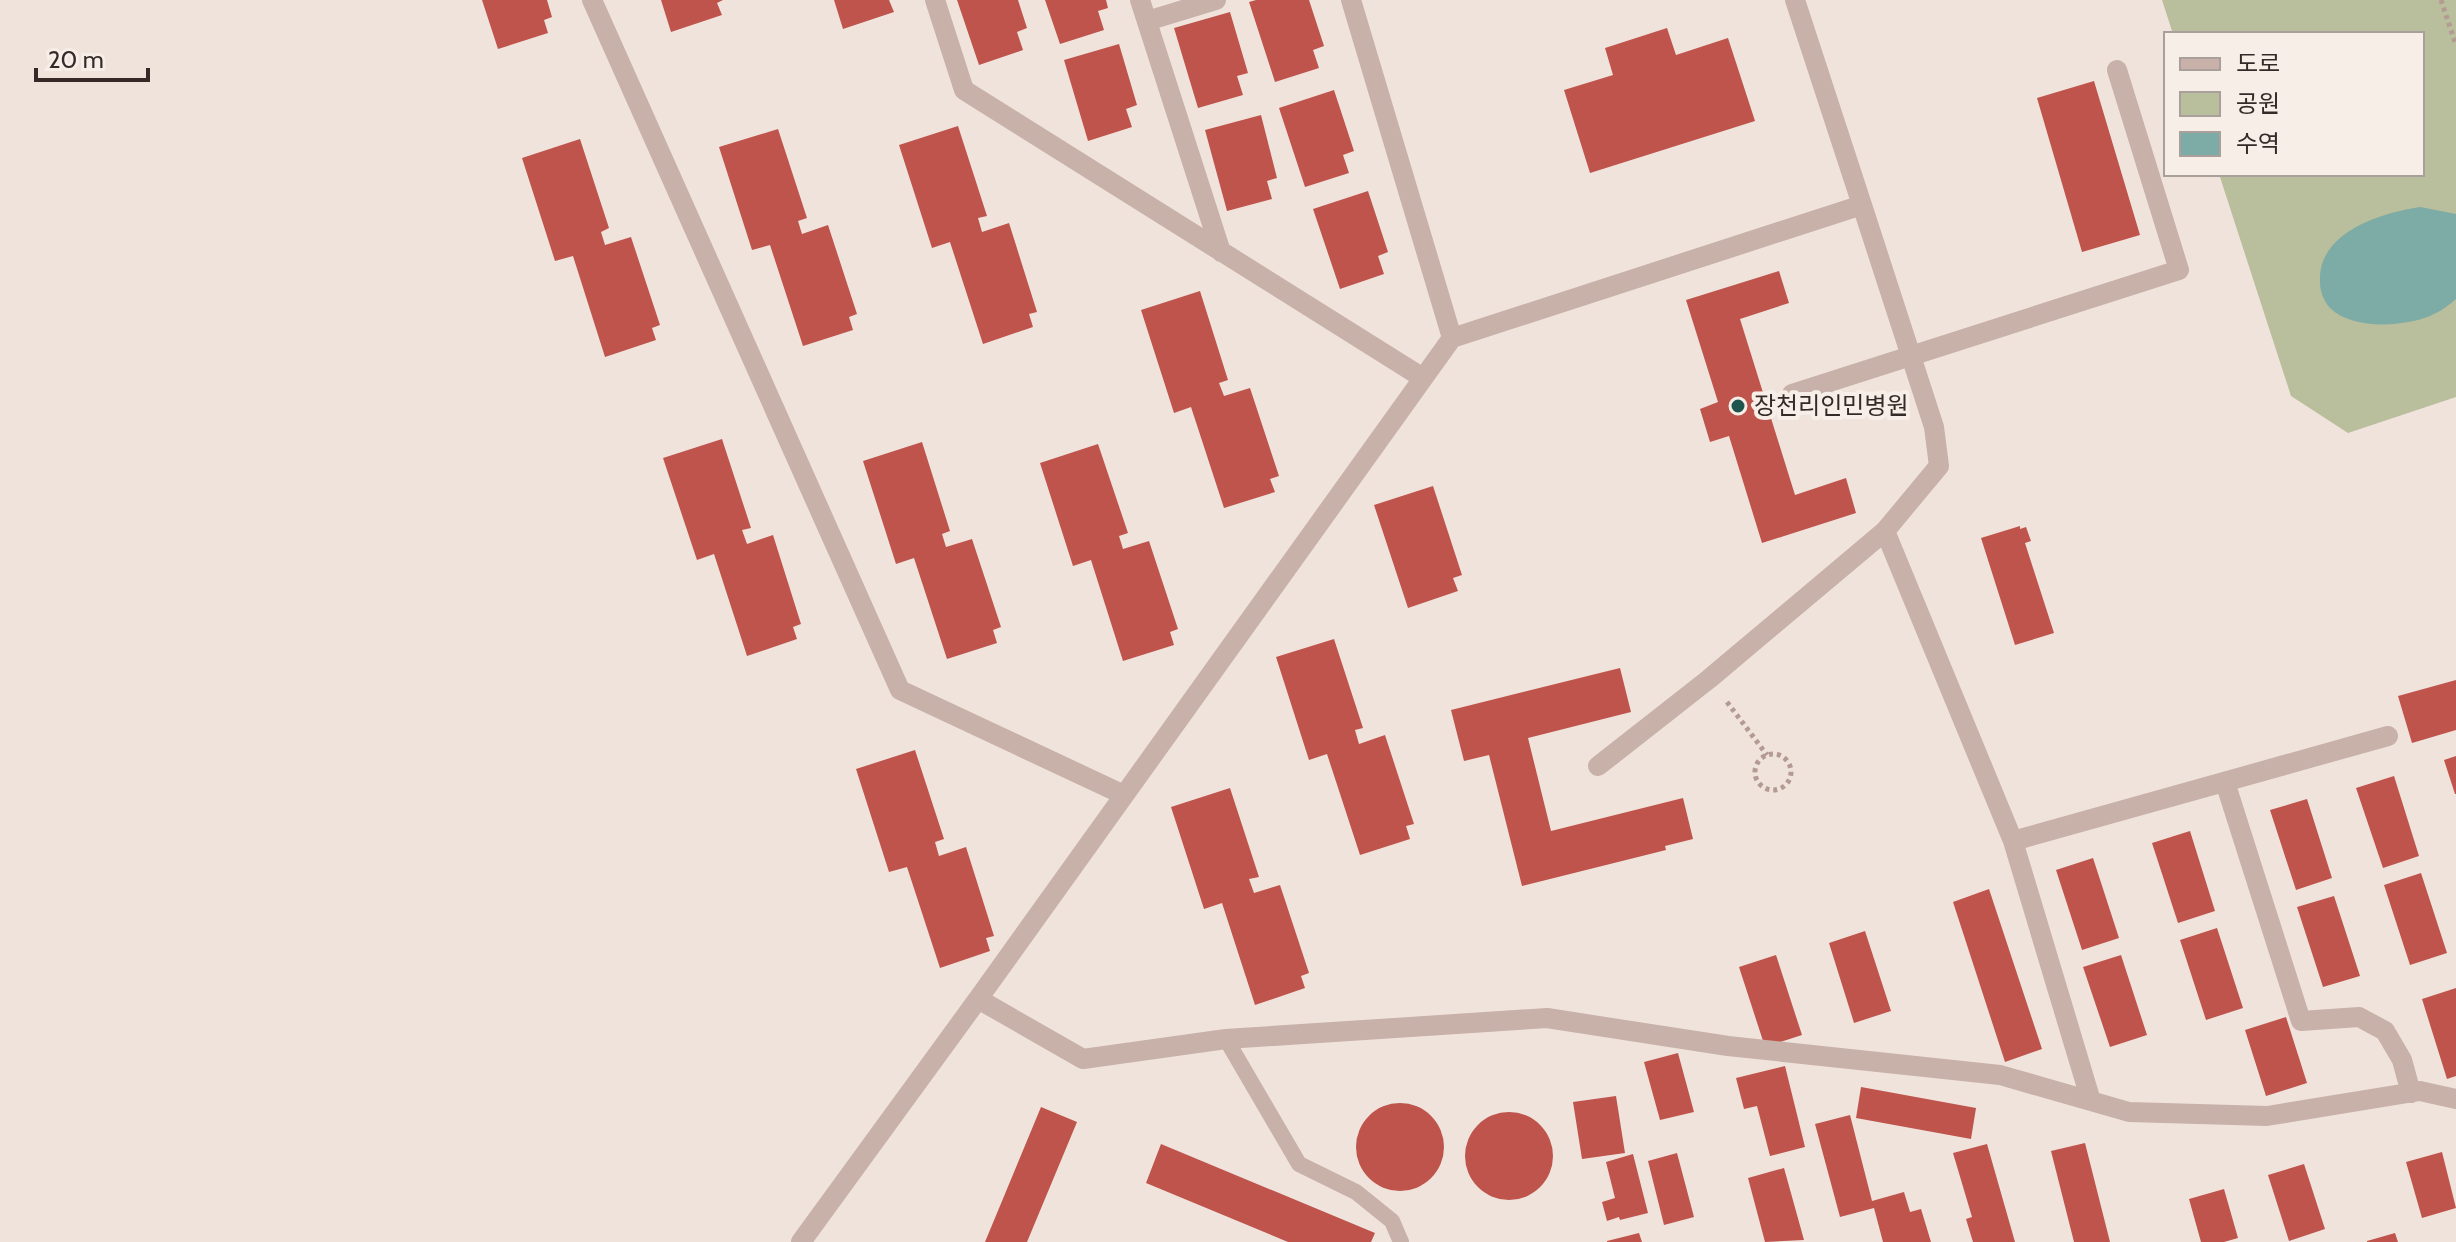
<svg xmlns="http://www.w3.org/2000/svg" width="2456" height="1242" viewBox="0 0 2456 1242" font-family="Cabin,'Noto Sans KR',sans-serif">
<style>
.green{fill:#b9be9d}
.water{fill:#7daba5}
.building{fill:#be544c}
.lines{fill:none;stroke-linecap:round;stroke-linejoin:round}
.path{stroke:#b39b93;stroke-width:5;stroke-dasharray:4 4;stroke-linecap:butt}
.lane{stroke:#c7b1a9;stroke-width:16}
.street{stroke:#c7b1a9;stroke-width:20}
.poi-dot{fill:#20544e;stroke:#f8eee8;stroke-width:3}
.labels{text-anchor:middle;stroke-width:8;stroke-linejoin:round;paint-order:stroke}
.poi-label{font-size:24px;fill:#352a28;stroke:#f8eee8;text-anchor:start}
</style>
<rect width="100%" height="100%" fill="#f0e3dc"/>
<path class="green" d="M 2162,0 L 2456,0 L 2456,397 L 2348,433 L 2291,396 L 2219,174 L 2422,174 L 2422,34 L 2173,34 Z"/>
<path class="water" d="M 2420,207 L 2456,214 L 2456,299 C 2450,304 2443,310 2436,313 C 2410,327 2353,331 2330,308 C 2323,300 2320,291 2320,281 C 2318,232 2381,213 2420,207 Z"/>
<path class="building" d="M 482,0 L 547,0 L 552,17 L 544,20 L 548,33 L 498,49 Z
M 661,0 L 723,0 L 717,3 L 722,15 L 671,32 Z
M 834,0 L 889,0 L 894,12 L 843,29 Z
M 957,0 L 1018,0 L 1027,28 L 1017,32 L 1023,50 L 979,65 Z
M 1045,0 L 1106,0 L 1108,8 L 1098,11 L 1104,30 L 1060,44 Z
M 1256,0 L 1309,0 L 1324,46 L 1313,50 L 1319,68 L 1275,82 L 1249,2 Z
M 1230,12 L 1248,73 L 1237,76 L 1243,95 L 1198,108 L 1174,28 Z
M 1667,28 L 1676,55 L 1728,38 L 1755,121 L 1590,173 L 1564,90 L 1613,75 L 1605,48 Z
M 1119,44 L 1137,105 L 1126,109 L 1132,127 L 1088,141 L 1064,60 Z
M 2094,81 L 2140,235 L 2082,252 L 2037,98 Z
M 1334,90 L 1354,151 L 1343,155 L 1349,173 L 1305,187 L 1279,108 Z
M 1261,115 L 1277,178 L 1267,181 L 1272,199 L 1227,211 L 1205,130 Z
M 958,126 L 987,216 L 978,218 L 982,232 L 1009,223 L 1037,312 L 1029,314 L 1033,327 L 983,344 L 950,242 L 932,248 L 899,145 Z
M 778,129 L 807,218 L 798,221 L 802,234 L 828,225 L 857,314 L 849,317 L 853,330 L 803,346 L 770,245 L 752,250 L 719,147 Z
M 580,139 L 609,228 L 601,232 L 605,245 L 631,237 L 660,325 L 652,328 L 656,340 L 605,357 L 573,256 L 555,261 L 522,158 Z
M 1368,191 L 1388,252 L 1378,256 L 1384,274 L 1340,289 L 1313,209 Z
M 1779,271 L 1789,303 L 1740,319 L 1795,495 L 1846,478 L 1856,513 L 1762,543 L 1729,436 L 1710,442 L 1700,409 L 1718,402 L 1686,300 Z
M 1200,291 L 1228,380 L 1219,383 L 1224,396 L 1250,388 L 1279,476 L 1270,479 L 1275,492 L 1224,508 L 1191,407 L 1174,413 L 1141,310 Z
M 722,439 L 751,528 L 742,530 L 747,544 L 773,535 L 801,624 L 793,627 L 797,639 L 747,656 L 714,554 L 697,560 L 663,458 Z
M 922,442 L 950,531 L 942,534 L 946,547 L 972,539 L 1001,627 L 993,630 L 997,643 L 947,659 L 914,558 L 896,564 L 863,461 Z
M 1098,444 L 1128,533 L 1119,536 L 1123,549 L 1149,541 L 1178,629 L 1170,632 L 1174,645 L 1123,661 L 1091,560 L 1073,566 L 1040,463 Z
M 1433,486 L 1462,575 L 1453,578 L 1458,591 L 1408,608 L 1374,505 Z
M 2020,526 L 2020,529 L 2026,527 L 2031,541 L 2025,543 L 2054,633 L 2015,645 L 1981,538 Z
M 1334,639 L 1363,728 L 1355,730 L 1359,744 L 1385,735 L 1414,824 L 1406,826 L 1410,839 L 1360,855 L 1327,754 L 1309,760 L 1276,657 Z
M 1620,668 L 1631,712 L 1528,738 L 1551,831 L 1683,798 L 1693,839 L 1665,846 L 1666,850 L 1522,886 L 1489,755 L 1464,761 L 1451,710 Z
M 2456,680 L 2456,730 L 2412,743 L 2398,696 Z
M 915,750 L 944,839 L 935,842 L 939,856 L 966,847 L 994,936 L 986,938 L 990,951 L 940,968 L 907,867 L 889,872 L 856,769 Z
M 2456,756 L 2456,794 L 2455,794 L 2444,760 Z
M 2394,776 L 2419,856 L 2383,868 L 2356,788 Z
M 1230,788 L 1259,877 L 1249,879 L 1254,893 L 1280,885 L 1309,973 L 1301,976 L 1305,988 L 1255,1005 L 1222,903 L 1204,909 L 1171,807 Z
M 2307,799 L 2332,878 L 2296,890 L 2270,810 Z
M 2190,831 L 2215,911 L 2178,923 L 2152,843 Z
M 2093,858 L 2119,938 L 2082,950 L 2056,870 Z
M 2421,873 L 2447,953 L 2410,965 L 2384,885 Z
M 1989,889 L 2042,1049 L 2005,1062 L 1953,902 Z
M 2334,896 L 2360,976 L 2323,987 L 2297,907 Z
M 2217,928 L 2243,1008 L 2206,1020 L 2180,940 Z
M 1865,931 L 1891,1011 L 1854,1023 L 1829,943 Z
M 1776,955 L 1802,1035 L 1765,1047 L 1739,967 Z
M 2121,955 L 2147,1035 L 2110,1047 L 2083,967 Z
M 2456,988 L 2456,1076 L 2447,1079 L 2422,999 Z
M 2286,1017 L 2307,1083 L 2266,1096 L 2245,1030 Z
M 1678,1053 L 1694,1112 L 1660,1120 L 1644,1062 Z
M 1785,1066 L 1805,1147 L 1770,1156 L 1757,1106 L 1744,1109 L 1736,1078 Z
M 1861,1087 L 1976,1108 L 1971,1139 L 1856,1118 Z
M 1616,1096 L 1625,1153 L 1582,1159 L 1573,1102 Z
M1356 1147a44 44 0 1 1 88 0a44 44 0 1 1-88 0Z
M 1041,1107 L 1077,1122 L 1027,1242 L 985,1242 Z
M1465 1156a44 44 0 1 1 88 0a44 44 0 1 1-88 0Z
M 1850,1115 L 1872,1201 L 1904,1192 L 1910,1212 L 1921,1209 L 1931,1242 L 1883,1242 L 1874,1208 L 1840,1217 L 1815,1124 Z
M 2085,1143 L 2110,1242 L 2074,1242 L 2051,1151 Z
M 1161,1144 L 1375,1233 L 1371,1242 L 1288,1242 L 1146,1183 Z
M 1987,1144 L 2015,1242 L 1973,1242 L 1966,1219 L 1972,1217 L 1953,1153 Z
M 2442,1152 L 2456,1208 L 2422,1218 L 2406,1162 Z
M 1677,1153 L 1694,1217 L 1664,1225 L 1648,1161 Z
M 1633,1154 L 1648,1213 L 1620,1220 L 1619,1217 L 1607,1221 L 1602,1202 L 1615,1198 L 1606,1162 Z
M 2304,1164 L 2325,1229 L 2289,1241 L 2268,1175 Z
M 1784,1168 L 1804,1240 L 1765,1242 L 1748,1178 Z
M 2224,1189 L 2238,1238 L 2224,1242 L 2201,1242 L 2189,1199 Z
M 1639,1233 L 1642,1242 L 1607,1242 L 1607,1241 Z
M 2395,1233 L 2398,1242 L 2367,1242 L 2367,1241 Z"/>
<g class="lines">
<path class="path" d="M 2441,0 L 2456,45
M 1727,702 L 1767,755
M1755 772a18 18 0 1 1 36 0a18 18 0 1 1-36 0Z"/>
<path class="lane" d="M 1226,1039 L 1299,1164 L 1356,1192 L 1392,1221 L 1401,1242"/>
<path class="street" d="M 592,0 L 900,690 L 1124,795
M 935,0 L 964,90 L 1423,378
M 1140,0 L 1221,252
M 1351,0 L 1452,338
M 1795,0 L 1862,205 L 1452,338 L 978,999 L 1083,1059 L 1226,1039 L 1547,1018 L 1728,1046 L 2000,1075 L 2129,1112 L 2267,1116 L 2420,1091 L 2456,1099
M 1147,21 L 1216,0
M 1792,394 L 2179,270 L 2117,70
M 1885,531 L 2013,841 L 2388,736
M 1598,766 L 1709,679 L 1885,531 L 1939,466 L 1934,427 L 1862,205
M 2225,782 L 2301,1021 L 2359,1017 L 2385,1031 L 2402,1060 L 2411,1093
M 2013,841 L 2091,1101
M 801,1242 L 978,999"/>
</g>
<circle class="poi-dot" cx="1738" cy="406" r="8"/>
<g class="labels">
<g class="poi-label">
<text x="1754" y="414">장천리인민병원</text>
</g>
</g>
<rect x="2164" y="32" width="260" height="144" fill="#f8eee8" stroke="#aaa09b" stroke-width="2"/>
<rect x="2180" y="58" width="40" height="12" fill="#c7b1a9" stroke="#aaa09b" stroke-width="2"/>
<text x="2236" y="72" font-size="24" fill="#352a28">도로</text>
<rect x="2180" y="92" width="40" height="24" fill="#b9be9d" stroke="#aaa09b" stroke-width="2"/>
<text x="2236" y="112" font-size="24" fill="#352a28">공원</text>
<rect x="2180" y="132" width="40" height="24" fill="#7daba5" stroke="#aaa09b" stroke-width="2"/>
<text x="2236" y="152" font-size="24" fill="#352a28">수역</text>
<path d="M36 68v12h112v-12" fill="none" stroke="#352a28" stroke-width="4"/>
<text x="48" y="68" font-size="24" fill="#352a28" stroke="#f8eee8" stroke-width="6" paint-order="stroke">20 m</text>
</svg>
